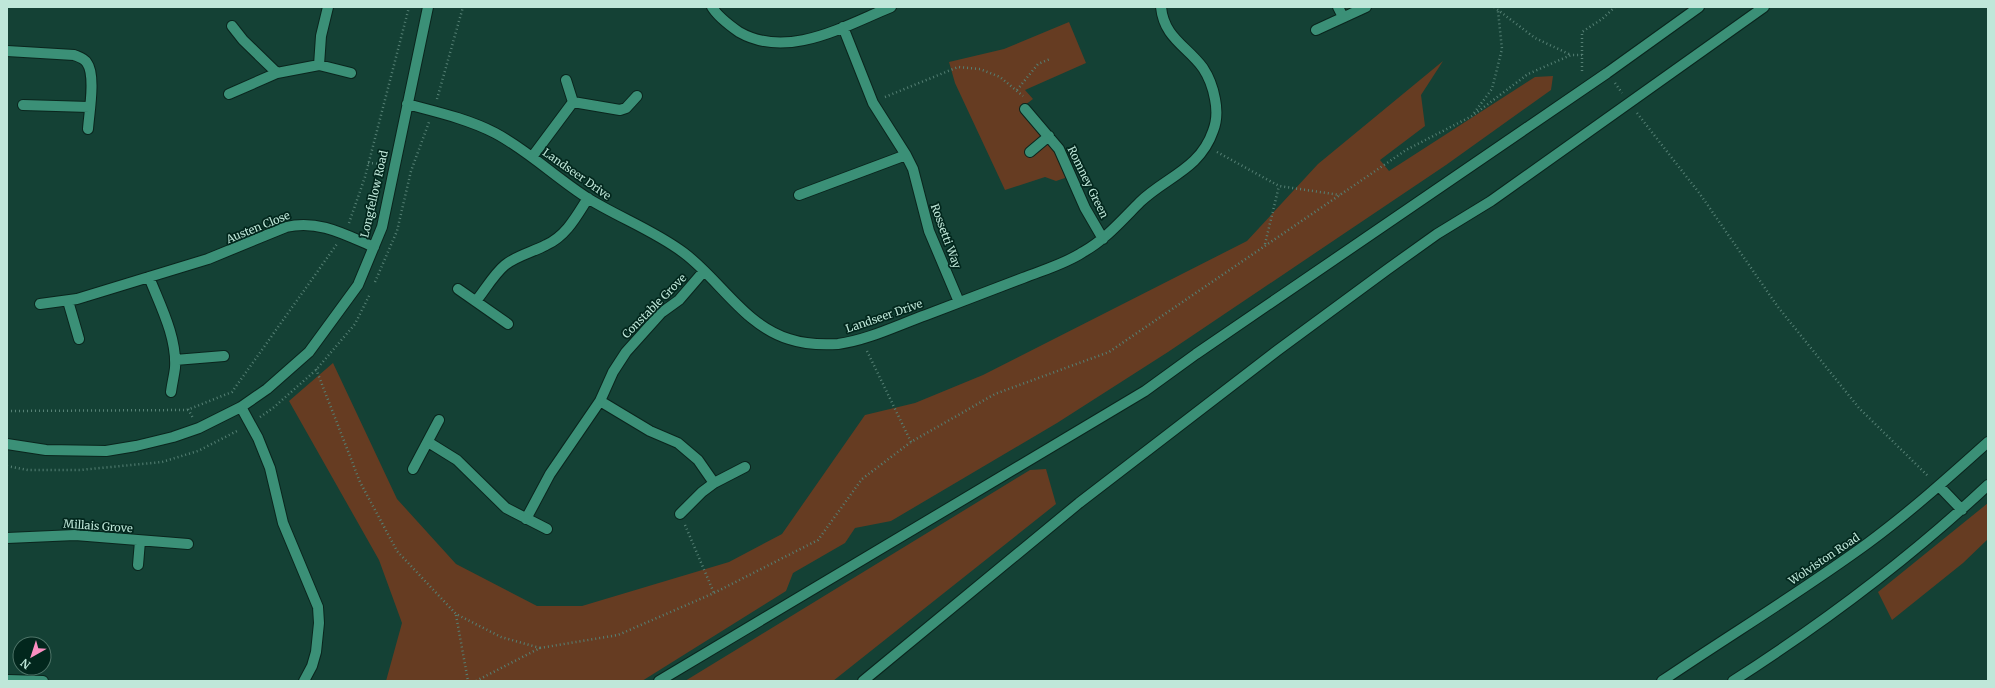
<svg xmlns="http://www.w3.org/2000/svg" width="1995" height="688" viewBox="0 0 1995 688" font-family="Merriweather,serif">
<style>
.green{fill:#663c22}
.lines{fill:none;stroke-linecap:round;stroke-linejoin:round}
.minor-casing{stroke:#0a251d;stroke-width:12}
.path{stroke:#568175;stroke-width:2.5;stroke-dasharray:1 3;stroke-linecap:butt}
.minor{stroke:#3b9077;stroke-width:10}
.labels{text-anchor:middle;stroke-width:3.5;stroke-linejoin:round;paint-order:stroke}
.street-label{font-size:11px;fill:#bfe7d9;stroke:#02271d}
</style>
<rect width="100%" height="100%" fill="#144135"/>
<path class="green" d="M 1069,22 L 1086,63 L 1025,90 L 1033,99 L 1021,108 L 1050,140 L 1068,177 L 1056,181 L 1045,177 L 1005,190 L 955,83 L 949,62 L 1004,49 Z
M 1443,61 L 1421,95 L 1425,126 L 1380,160 L 1389,171 L 1535,77 L 1553,76 L 1551,90 L 1446,165 L 1168,352 L 1057,423 L 891,521 L 855,528 L 845,543 L 793,573 L 786,591 L 642,681 L 386,681 L 402,623 L 379,560 L 289,401 L 333,363 L 397,499 L 456,564 L 537,606 L 582,606 L 729,562 L 782,534 L 865,415 L 915,403 L 983,375 L 1247,241 L 1318,164 Z
M 1046,469 L 1056,504 L 833,681 L 685,681 L 1030,470 Z
M 1988,503 L 1988,539 L 1963,563 L 1892,620 L 1878,592 Z"/>
<g class="lines">
<g class="minor-casing">
<path id="minor" d="M 712,7 C 718,17 729,25 739,32 C 788,60 844,26 891,7
M 1338,7 L 1343,17
M 232,26 L 243,40 L 277,73
M 843,27 L 873,103 L 906,155 L 913,169 L 929,231 L 959,302
M 1316,30 L 1366,7
M 7,51 L 74,55 C 79,57 84,58 87,63 C 96,75 89,114 88,129
M 319,65 L 321,36 L 328,7
M 566,80 L 573,102 L 620,110 L 626,108 L 637,96
M 229,94 L 277,73 L 319,65 L 351,73
M 407,104 C 437,112 468,119 495,133 C 529,151 557,179 589,199 C 620,218 655,231 684,253 C 720,280 744,325 789,339 C 804,344 822,345 838,344 C 868,340 898,325 926,315 C 958,303 991,290 1023,278 C 1043,270 1065,264 1083,252 C 1106,239 1122,220 1140,202 C 1166,177 1200,169 1213,131 C 1217,121 1217,109 1215,99 C 1213,88 1209,77 1203,68 C 1187,46 1164,38 1161,7
M 23,105 L 89,107
M 1025,109 L 1059,149 L 1085,208 L 1103,239
M 1030,152 L 1049,136
M 532,157 L 573,102
M 799,195 L 906,155
M 149,277 C 160,305 177,337 175,368 C 174,376 172,384 171,392
M 458,289 L 508,324
M 68,301 L 79,339
M 476,301 C 485,290 494,274 505,265 C 516,256 533,252 546,245 C 566,236 576,217 588,198
M 40,304 L 77,299 L 208,259 L 286,227 C 318,219 346,235 374,247
M 175,360 L 224,356
M 600,401 L 650,431 L 678,443 L 698,460 L 714,483
M 241,407 L 258,438 L 270,468 L 283,523 L 318,607 L 319,623 L 316,652 L 312,666 L 304,681
M 428,442 L 457,460 L 506,508 L 547,529
M 7,444 L 46,450 L 106,451 L 136,446 L 173,437 L 199,428 L 241,407 L 267,389 L 309,352 L 358,285 L 382,227 L 428,7
M 413,469 L 439,420
M 1939,486 L 1962,510
M 680,514 L 702,492 L 714,483 L 745,467
M 526,519 L 550,474 L 600,401 L 613,372 L 626,352 L 661,313 L 679,300 L 704,271
M 7,538 L 75,535 L 188,544
M 138,565 L 140,541
M 7,680 L 43,681
M 659,681 L 1145,391 L 1196,354 L 1607,73 L 1699,7
M 863,681 L 1079,503 L 1278,350 L 1388,269 L 1437,234 L 1491,201 L 1764,7
M 1662,681 C 1730,635 1801,592 1868,543 C 1910,512 1949,477 1988,442
M 1733,681 C 1825,622 1909,559 1988,485"/>
</g>
<path class="path" d="M 1494,7 L 1535,38 L 1571,55
M 1582,55 L 1582,32 L 1602,19 L 1615,7
M 1615,83 L 1622,93
M 1017,90 L 1038,64 L 1050,59
M 885,97 L 958,67 L 980,69 L 1000,77 L 1023,96
M 437,99 L 463,7
M 1474,113 L 1492,89 L 1502,49 L 1498,11
M 1637,113 L 1700,194 L 1778,307 L 1859,408 L 1929,477
M 1217,152 L 1279,186 L 1340,195
M 368,163 L 382,164
M 349,223 L 365,177 L 409,7
M 1265,244 L 1279,186
M 375,282 L 397,231 L 411,171 L 429,122
M 867,351 L 911,442
M 316,369 L 360,482 L 397,551 L 456,614 L 501,637 L 540,648
M 188,409 L 193,418
M 7,411 L 187,410 L 232,392 L 337,244
M 260,417 L 273,408 L 316,370 L 355,324 L 370,294
M 7,466 L 28,470 L 80,470 L 162,462 L 198,451 L 239,430
M 685,525 L 714,593
M 456,615 L 468,681
M 476,681 L 540,648 L 618,635 L 714,593 L 818,540 L 862,479 L 911,442 L 995,394 L 1109,352 L 1406,150 L 1472,116 L 1528,74 L 1571,55 L 1582,55 L 1582,74"/>
<use href="#minor" class="minor"/>
</g>
<g class="labels">
<g class="street-label">
<text transform="translate(577 174) rotate(35)" y="4">Landseer Drive</text>
<text transform="translate(1088 182) rotate(64)" y="4">Romney Green</text>
<text transform="translate(374 194) rotate(-77)" y="4">Longfellow Road</text>
<text transform="translate(258 227) rotate(-22)" y="4">Austen Close</text>
<text transform="translate(946 236) rotate(70)" y="4">Rossetti Way</text>
<text transform="translate(654 306) rotate(-45)" y="4">Constable Grove</text>
<text transform="translate(884 316) rotate(-19)" y="4">Landseer Drive</text>
<text transform="translate(98 526) rotate(4)" y="4">Millais Grove</text>
<text transform="translate(1824 559) rotate(-34)" y="4">Wolviston Road</text>
</g>
</g>
<rect width="1995" height="688" fill="none" stroke="#bfe7d9" stroke-width="16"/>
<g transform="translate(32 656) rotate(219)"><circle r="19" fill="#02271d" stroke="#4e7468"/>
<path d="M0-3L7 15L0 10L-7 15Z" fill="#fc8fc2"/>
<text y="-6" font-size="11" font-weight="bold" text-anchor="middle" fill="#bfe7d9">N</text>
</g>
</svg>
